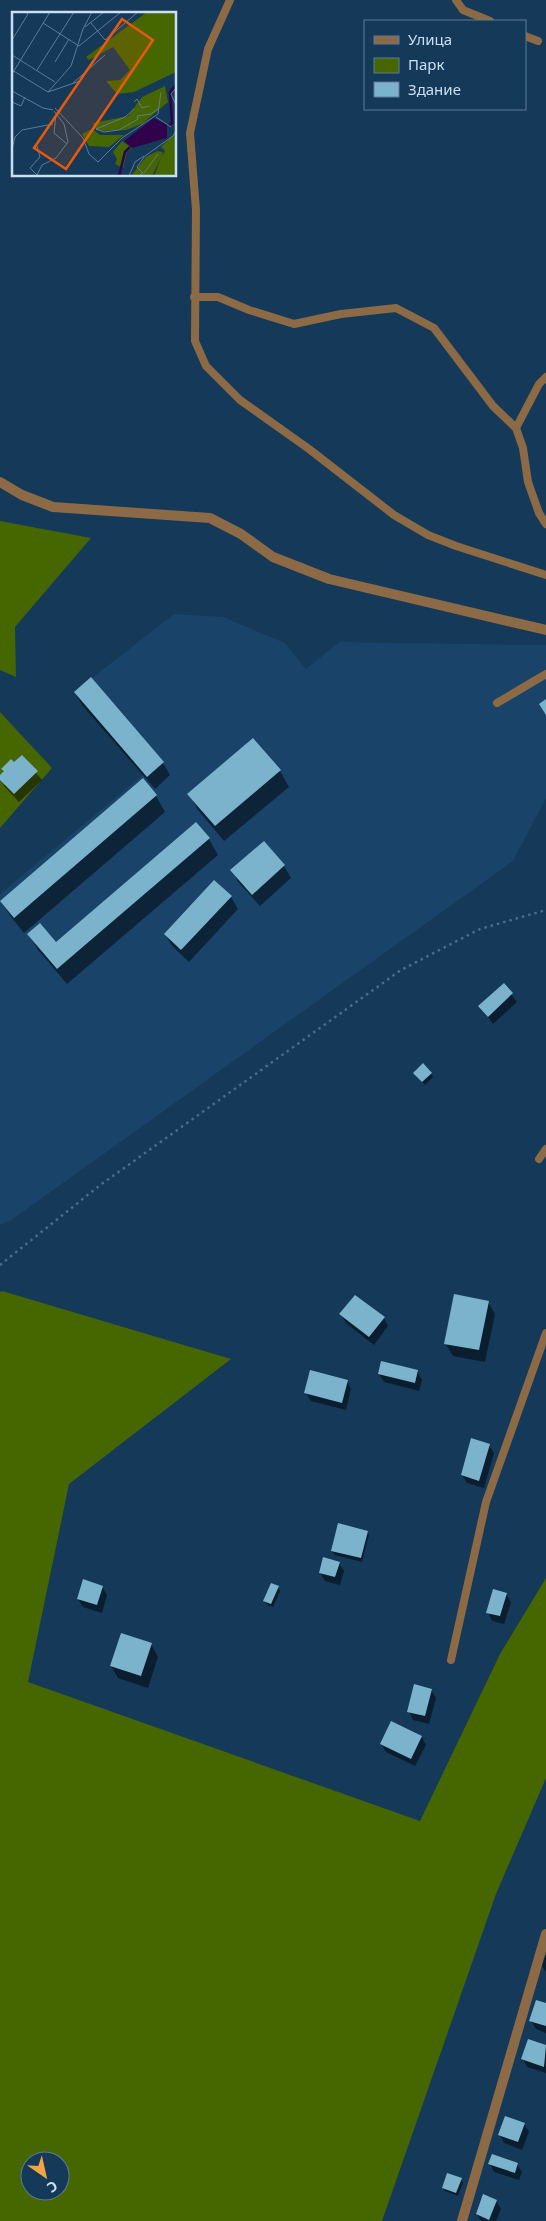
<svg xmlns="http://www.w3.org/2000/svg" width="546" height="2221" viewBox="0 0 546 2221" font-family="'Noto Sans',sans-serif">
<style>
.built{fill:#194368}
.green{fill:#466600;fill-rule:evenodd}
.shadow{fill:#0007}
.building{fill:#7bb3cc}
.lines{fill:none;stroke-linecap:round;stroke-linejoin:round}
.path{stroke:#4d6c88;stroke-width:2.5;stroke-dasharray:2.5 4;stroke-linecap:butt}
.service{stroke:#8c6a45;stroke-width:8}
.minor{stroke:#8c6a45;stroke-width:10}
.tertiary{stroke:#8c6a45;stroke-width:10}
.inset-river{fill:none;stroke:#30024c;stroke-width:2.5}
.inset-road{fill:none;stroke:#5e7b96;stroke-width:1}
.view{fill:#e8590c;fill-opacity:0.15;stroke:#e8590c;stroke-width:2.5}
.inset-edge{fill:none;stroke:#cbdff3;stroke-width:2.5}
</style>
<rect width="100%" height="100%" fill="#153958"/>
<path class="built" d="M 174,614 L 223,617 L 285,643 L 306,669 L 339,642 L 546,645 L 546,798 L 513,861 L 10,1221 L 0,1225 L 0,894 L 144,774 L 74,692 Z"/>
<path class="green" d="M 0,521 L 91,538 L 15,627 L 16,677 L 0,670 Z
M 0,712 L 52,768 L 0,828 Z
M 2,1291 L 231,1359 L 69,1484 L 28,1682 L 420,1821 L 500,1654 L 546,1578 L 546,1778 L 496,1894 L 382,2221 L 0,2221 L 0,1292 ZM 30,2161 L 60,2161 L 60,2191 L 30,2191 Z"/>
<path class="shadow" d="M 91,679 L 163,763 L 170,775 L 155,789 L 82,705 L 75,692 Z
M 21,756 L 42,780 L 19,802 L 4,786 L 0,777 L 5,772 L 3,769 L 14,764 Z
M 280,771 L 289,787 L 224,841 L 198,810 L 189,794 Z
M 143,780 L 156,796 L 165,812 L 24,933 L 11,917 L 1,901 Z
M 209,839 L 218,855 L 67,984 L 38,950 L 29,935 L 56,944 Z
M 264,843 L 284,866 L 291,878 L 260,906 L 239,883 L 232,870 Z
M 231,897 L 238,909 L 189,962 L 172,946 L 165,934 Z
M 504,985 L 517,1002 L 493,1024 L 480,1006 Z
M 431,1073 L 433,1077 L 425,1085 L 417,1077 Z
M 488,1302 L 495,1314 L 485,1362 L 453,1356 L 445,1343 Z
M 341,1314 L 384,1318 L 388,1326 L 374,1345 L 346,1323 Z
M 417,1371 L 422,1380 L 419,1391 L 384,1382 L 379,1374 Z
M 347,1381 L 351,1389 L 346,1410 L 311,1401 L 306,1393 Z
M 489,1445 L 494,1453 L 484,1488 L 467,1483 L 462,1475 Z
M 367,1532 L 369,1535 L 362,1562 L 335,1555 L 332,1551 Z
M 339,1563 L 344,1571 L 340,1585 L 325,1581 L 320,1573 Z
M 102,1587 L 107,1595 L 102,1613 L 83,1607 L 78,1599 Z
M 278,1587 L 280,1591 L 273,1607 L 267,1605 L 265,1601 Z
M 506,1594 L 511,1602 L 504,1624 L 492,1621 L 488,1612 Z
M 151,1644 L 158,1657 L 148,1688 L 118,1678 L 111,1666 Z
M 431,1690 L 436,1698 L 429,1724 L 413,1720 L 409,1711 Z
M 421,1736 L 426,1745 L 415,1766 L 386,1752 L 381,1744 Z
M 543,1955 L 546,1955 L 546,1972 L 540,1963 Z
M 546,2004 L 546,2033 L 536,2029 L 531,2021 Z
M 529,2041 L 546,2046 L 546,2073 L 527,2067 L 523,2059 Z
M 524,2124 L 529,2132 L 522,2150 L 504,2143 L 500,2135 Z
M 490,2164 L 517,2164 L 522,2172 L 519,2180 L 494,2172 Z
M 461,2179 L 463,2183 L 458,2196 L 445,2191 L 443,2188 Z
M 496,2201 L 501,2209 L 496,2221 L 481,2221 L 477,2214 Z"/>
<path class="building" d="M 91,677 L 164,762 L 147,777 L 74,692 Z
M 546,699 L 546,715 L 539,704 Z
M 253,738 L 281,770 L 215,826 L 187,794 Z
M 22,755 L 38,771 L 14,794 L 0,780 L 0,775 L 4,771 L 1,769 L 11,759 L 14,762 Z
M 143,778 L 157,795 L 14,918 L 0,901 Z
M 196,822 L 210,838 L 57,969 L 27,934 L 40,923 L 56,942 Z
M 264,841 L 285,865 L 252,895 L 230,870 Z
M 214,880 L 232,896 L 181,950 L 164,934 Z
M 504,983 L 513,993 L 488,1017 L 478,1006 Z
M 423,1063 L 432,1073 L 422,1082 L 413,1073 Z
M 454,1294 L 489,1301 L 479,1350 L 444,1344 Z
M 355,1295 L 385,1317 L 369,1337 L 339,1314 Z
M 381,1361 L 418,1370 L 415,1383 L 378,1374 Z
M 310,1370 L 348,1380 L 342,1403 L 304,1393 Z
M 471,1438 L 490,1444 L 479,1481 L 461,1475 Z
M 338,1523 L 368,1531 L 361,1558 L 331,1551 Z
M 323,1557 L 340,1562 L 335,1577 L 319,1573 Z
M 83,1579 L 103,1586 L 97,1605 L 77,1599 Z
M 271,1583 L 279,1586 L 271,1604 L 263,1601 Z
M 493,1589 L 507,1593 L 500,1616 L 486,1613 Z
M 121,1633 L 152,1643 L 141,1676 L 110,1666 Z
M 414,1684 L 432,1689 L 425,1716 L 407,1712 Z
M 391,1721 L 422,1736 L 411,1759 L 380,1744 Z
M 536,2000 L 546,2003 L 546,2026 L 529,2021 Z
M 528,2039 L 546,2045 L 544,2067 L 521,2059 Z
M 505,2116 L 525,2123 L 518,2142 L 498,2135 Z
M 492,2154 L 518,2163 L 515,2173 L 488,2164 Z
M 447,2173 L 462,2178 L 456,2193 L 442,2188 Z
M 483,2194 L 497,2200 L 489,2220 L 476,2214 Z"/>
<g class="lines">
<path class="path" d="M 0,1265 L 99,1186 L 401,970 L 480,929 L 546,910"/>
<path class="service" d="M 230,0 L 208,49 L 190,133 L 196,210 L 195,341 L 206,366 L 240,400 L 309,449 L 394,515 L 428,535 L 456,546 L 546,575
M 456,0 L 463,10 L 490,21
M 525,36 L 538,41
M 194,297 L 218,297 L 249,310 L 294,324 L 341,314 L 396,308 L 434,328 L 493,406 L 516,428 L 523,448 L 528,482 L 539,513 L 546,524
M 516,428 L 539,384 L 546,377
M 497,703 L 546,674
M 539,1159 L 546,1149
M 451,1660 L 486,1502 L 546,1333"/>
<path class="minor" d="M 462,2221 L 546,1934"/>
<path class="tertiary" d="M 0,482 L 22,495 L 53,507 L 210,518 L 241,534 L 273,557 L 329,579 L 546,630"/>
</g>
<g transform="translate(12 12)">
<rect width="164" height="164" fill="#153958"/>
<path d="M 135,0 L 164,0 L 164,60 L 122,80 L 105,82 L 94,69 L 108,68 L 118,58 L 101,35 L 77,48 L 74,45 ZM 153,74 L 156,90 L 130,112 L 114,118 L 87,119 L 82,116 L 81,111 L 116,104 L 130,85 ZM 80,117 L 88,123 L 112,123 L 97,135 L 77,134 L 70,122 ZM 164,120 L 164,163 L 142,164 L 149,146 L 140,164 L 119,164 L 134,145 L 145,139 L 151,140 L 150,144 L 153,139 L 149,135 ZM 110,129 L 120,136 L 115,140 L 111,156 L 103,152 L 105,147 L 101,140 Z" fill="#466600"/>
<path d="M 142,106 L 155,113 L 155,126 L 120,136 L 112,129 Z" fill="#30024c"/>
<path class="inset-river" d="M 157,113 L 160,111 L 158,80 L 164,73M 107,164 L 113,140 L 118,135"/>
<path class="inset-road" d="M 31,11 L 67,34 L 109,0M 79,11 L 93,28 L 126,0M 73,15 L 92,0M 0,28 L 16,2 L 13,0M 0,43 L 43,70M 43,50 L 57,27M 0,58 L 36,80 L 59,54 L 71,17 L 80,0M 25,58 L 62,0M 0,62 L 38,0M 61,71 L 93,43M 164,76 L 159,82 L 164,93M 0,79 L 31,96 L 41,98M 36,80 L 68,69M 0,90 L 9,94 L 13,85M 122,90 L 125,87 L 130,96 L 137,94M 43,96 L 71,126 L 77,142 L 86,150M 122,97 L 113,105 L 84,117 L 92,120 L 107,118 L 126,107 L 125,104 L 139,102 L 147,96M 44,102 L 42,121 L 55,132M 144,105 L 159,115M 25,134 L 28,145 L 18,156 L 25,163 L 30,153 L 44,146 L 56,130 L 52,112 L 42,99M 0,137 L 3,125 L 10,118 L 41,112M 86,150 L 110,126 L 146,102 L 149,80M 132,161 L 146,142M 117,164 L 123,150 L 132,144M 127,164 L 131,161 L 125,155 L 133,144 L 161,124 L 164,118"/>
<path class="view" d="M 110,7 L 141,28 L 54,157 L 22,136 Z"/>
<rect width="164" height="164" class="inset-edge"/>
</g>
<rect x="364" y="20" width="162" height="90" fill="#153958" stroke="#5e7b96"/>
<rect x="374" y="36" width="25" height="8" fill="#8c6a45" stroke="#5e7b96"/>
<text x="408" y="45" font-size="15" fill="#cbdff3">Улица</text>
<rect x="374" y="58" width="25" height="15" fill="#466600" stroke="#5e7b96"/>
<text x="408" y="70" font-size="15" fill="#cbdff3">Парк</text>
<rect x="374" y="82" width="25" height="15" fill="#7bb3cc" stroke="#5e7b96"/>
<text x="408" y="95" font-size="15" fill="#cbdff3">Здание</text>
<g transform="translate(45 2176) rotate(146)"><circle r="24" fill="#153958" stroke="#5e7b96"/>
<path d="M0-4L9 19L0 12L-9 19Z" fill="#f4a443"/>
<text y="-8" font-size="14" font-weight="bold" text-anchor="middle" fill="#cbdff3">С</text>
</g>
</svg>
